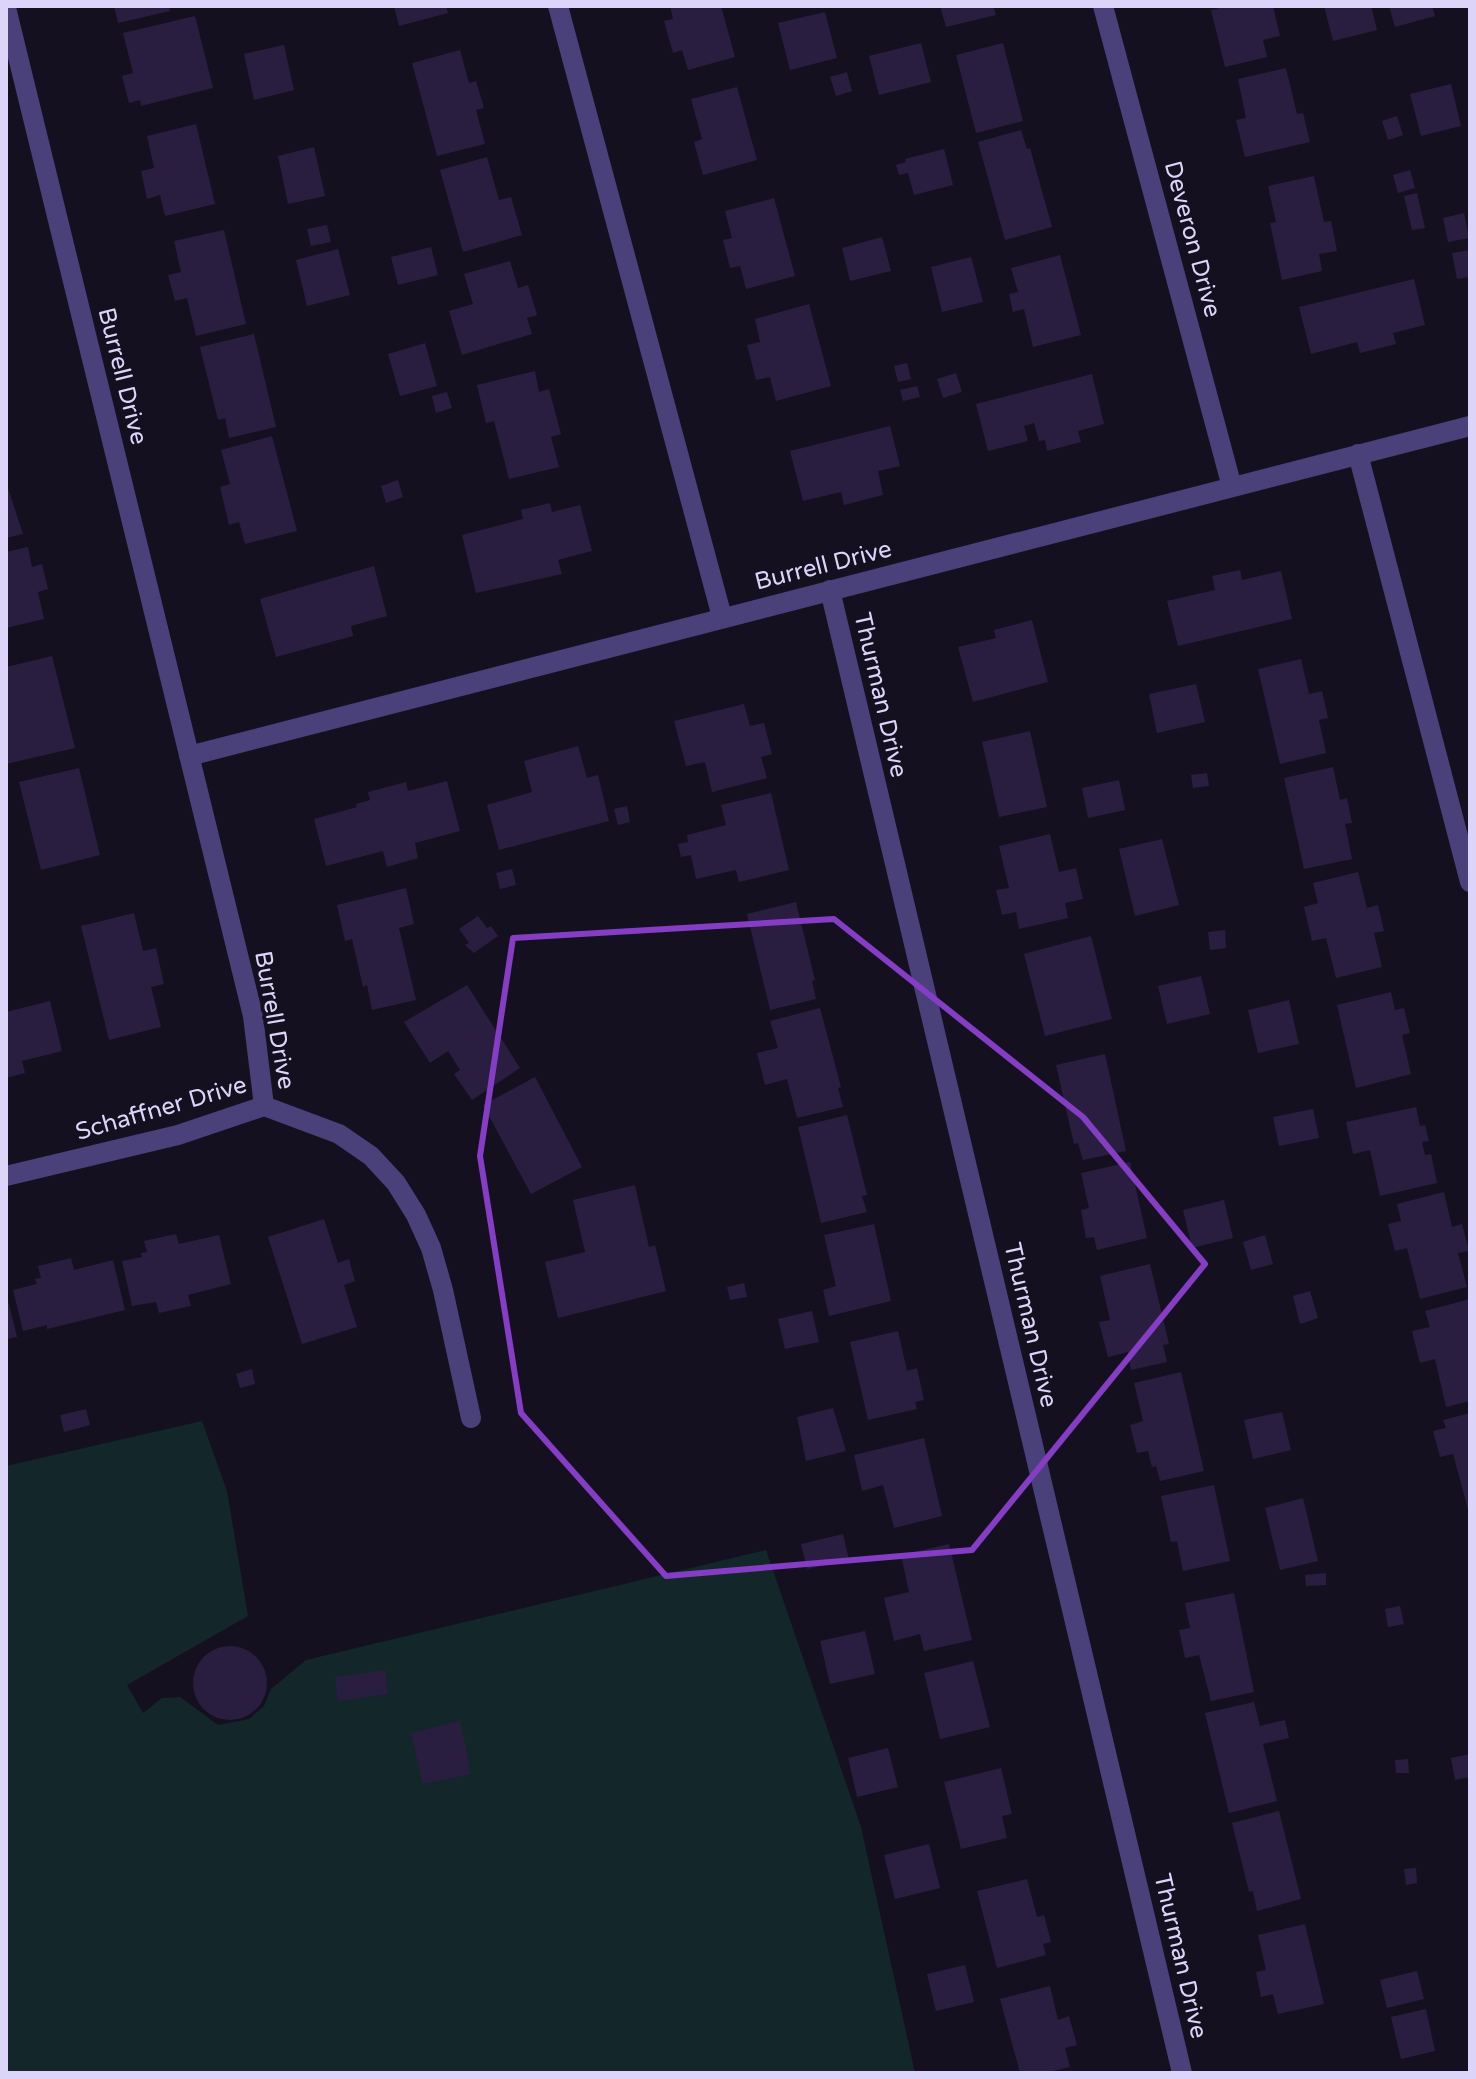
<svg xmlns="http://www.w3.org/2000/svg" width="1476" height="2079" viewBox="0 0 1476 2079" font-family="'Varela Round',sans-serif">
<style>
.green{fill:#13272a}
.building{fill:#291e3f}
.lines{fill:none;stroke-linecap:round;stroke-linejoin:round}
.minor{stroke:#4a407a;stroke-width:20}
.marked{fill:none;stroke:#853dc5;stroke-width:6;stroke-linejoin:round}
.labels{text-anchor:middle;stroke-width:8;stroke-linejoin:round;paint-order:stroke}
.street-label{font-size:24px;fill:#ddd4fa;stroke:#151020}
</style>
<rect width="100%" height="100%" fill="#151020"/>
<path class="green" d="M 202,1421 L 227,1491 L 248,1616 L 127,1685 L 143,1713 L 162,1698 L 180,1697 L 218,1725 L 249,1719 L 264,1706 L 271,1689 L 306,1660 L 766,1550 L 861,1827 L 915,2073 L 6,2073 L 6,1466 Z"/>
<path class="building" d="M 114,6 L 169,6 L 170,11 L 118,23 Z
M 394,6 L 446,6 L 448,13 L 399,26 Z
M 670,6 L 721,6 L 735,57 L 688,70 L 682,50 L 673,53 L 664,21 L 673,19 Z
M 940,6 L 993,6 L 996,15 L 946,27 Z
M 1217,6 L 1273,6 L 1280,36 L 1263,40 L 1267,57 L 1225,67 L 1211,10 L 1218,9 Z
M 1324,6 L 1371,6 L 1377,30 L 1333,41 Z
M 1389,6 L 1432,6 L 1435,16 L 1395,27 Z
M 825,12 L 837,58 L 790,70 L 778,23 Z
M 195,16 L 213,88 L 141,106 L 140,100 L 129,103 L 122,76 L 133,73 L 123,33 Z
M 921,43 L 931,82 L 879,95 L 869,56 Z
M 1003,43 L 1023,121 L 976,133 L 956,55 Z
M 284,45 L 294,90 L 254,100 L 244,54 Z
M 460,50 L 469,83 L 476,81 L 484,108 L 476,110 L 485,144 L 437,156 L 412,63 Z
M 1286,68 L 1297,114 L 1303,113 L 1310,142 L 1245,157 L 1236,120 L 1246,118 L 1238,79 Z
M 847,72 L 852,91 L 836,96 L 830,77 Z
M 1451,84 L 1461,126 L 1421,136 L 1410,94 Z
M 737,87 L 757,160 L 703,175 L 694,142 L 702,139 L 691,99 Z
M 1397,116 L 1403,135 L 1388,140 L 1382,121 Z
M 196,124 L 215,204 L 165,216 L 160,195 L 147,199 L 141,171 L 154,168 L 147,136 Z
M 1021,130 L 1027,149 L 1030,148 L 1052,227 L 1005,240 L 978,142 Z
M 314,147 L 325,196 L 288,204 L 278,156 Z
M 944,149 L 953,185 L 914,195 L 908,173 L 899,175 L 896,165 L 906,162 L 905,159 Z
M 487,157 L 499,200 L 511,197 L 522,235 L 463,252 L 440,170 Z
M 1410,170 L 1415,188 L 1398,193 L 1393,175 Z
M 1314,176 L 1324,222 L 1331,221 L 1337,251 L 1319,254 L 1322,271 L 1282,280 L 1270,223 L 1276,222 L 1268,186 Z
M 1417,193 L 1425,228 L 1412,230 L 1404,196 Z
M 774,198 L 795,276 L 746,289 L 740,266 L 730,268 L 723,240 L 732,238 L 725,211 Z
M 1464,213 L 1469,238 L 1448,242 L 1443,218 Z
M 327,225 L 331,242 L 311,246 L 307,229 Z
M 224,230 L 246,324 L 196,336 L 187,298 L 175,301 L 168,275 L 181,272 L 174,241 Z
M 882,237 L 891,271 L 850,281 L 842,248 Z
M 431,247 L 438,275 L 398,285 L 391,257 Z
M 338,249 L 350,295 L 307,306 L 296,260 Z
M 1470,250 L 1470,277 L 1457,279 L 1452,253 Z
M 1060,255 L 1081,335 L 1033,347 L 1024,309 L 1013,312 L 1009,294 L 1018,292 L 1011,268 Z
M 971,257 L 983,302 L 942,312 L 931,267 Z
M 510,261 L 518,288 L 528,285 L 537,315 L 527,318 L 532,334 L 462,355 L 449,311 L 473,304 L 464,274 Z
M 1414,279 L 1425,325 L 1393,333 L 1396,344 L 1360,353 L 1357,342 L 1311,354 L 1299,307 Z
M 809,304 L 831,386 L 776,401 L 770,377 L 756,380 L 747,345 L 760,342 L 755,319 Z
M 254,334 L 276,427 L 229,438 L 225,418 L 218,420 L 200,347 Z
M 425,343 L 437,386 L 400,396 L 388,354 Z
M 907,363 L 911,379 L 898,382 L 894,366 Z
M 535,371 L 539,392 L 549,389 L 561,434 L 551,437 L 559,467 L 509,479 L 494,421 L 486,423 L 477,385 Z
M 956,373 L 962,392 L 943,398 L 937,379 Z
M 1092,374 L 1104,424 L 1078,431 L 1081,442 L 1047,451 L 1045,440 L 1039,441 L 1034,423 L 1024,426 L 1028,441 L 988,451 L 976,404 Z
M 917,386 L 920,397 L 903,401 L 900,390 Z
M 447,392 L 452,408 L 436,413 L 432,396 Z
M 890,426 L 900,466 L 878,471 L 883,495 L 844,505 L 841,492 L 803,501 L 790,451 Z
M 272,436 L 297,531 L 245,544 L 239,522 L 229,525 L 220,487 L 230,484 L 221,450 Z
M 398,480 L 403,497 L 386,503 L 381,486 Z
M 6,482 L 23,534 L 6,538 Z
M 550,503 L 552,512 L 580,505 L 592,551 L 558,560 L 562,574 L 476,593 L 462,535 L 523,519 L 521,510 Z
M 28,547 L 32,567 L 42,564 L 48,589 L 38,592 L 44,619 L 6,628 L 6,552 Z
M 374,566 L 387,616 L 351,626 L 353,636 L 276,657 L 260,599 Z
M 1240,570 L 1242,580 L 1281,571 L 1292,619 L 1178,646 L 1167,601 L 1215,590 L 1212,576 Z
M 1032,620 L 1048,682 L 973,702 L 958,647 L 996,638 L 994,630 Z
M 52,656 L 75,748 L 6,764 L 6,667 Z
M 1301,659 L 1309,694 L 1322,691 L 1328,718 L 1319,720 L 1326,753 L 1280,764 L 1258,669 Z
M 1196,684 L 1205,722 L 1157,733 L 1149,694 Z
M 744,704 L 750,726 L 764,723 L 772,754 L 761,757 L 767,778 L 712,792 L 705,762 L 686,766 L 674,721 Z
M 1030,731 L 1047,807 L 999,817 L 982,742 Z
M 578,746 L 587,778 L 598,775 L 609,821 L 499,850 L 487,805 L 532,792 L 524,761 Z
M 1333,767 L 1340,800 L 1347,798 L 1352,823 L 1345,824 L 1352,859 L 1304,869 L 1284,778 Z
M 79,768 L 100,855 L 41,870 L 19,782 Z
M 1207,773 L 1209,786 L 1193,788 L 1191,775 Z
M 1119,780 L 1125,810 L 1088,818 L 1082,788 Z
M 447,781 L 460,831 L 415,843 L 418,858 L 387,867 L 383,851 L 326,866 L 314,819 L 357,807 L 356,804 L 370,800 L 368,792 L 406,782 L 408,791 Z
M 771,793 L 789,870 L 739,882 L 736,870 L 696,879 L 691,855 L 681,857 L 678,844 L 688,842 L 687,835 L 726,825 L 721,805 Z
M 627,806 L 630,822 L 618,825 L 614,809 Z
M 1050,834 L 1059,872 L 1076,868 L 1083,899 L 1065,903 L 1068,918 L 1019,929 L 1016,912 L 1002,915 L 996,890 L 1009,888 L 999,846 Z
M 1162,839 L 1179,905 L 1135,916 L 1119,849 Z
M 512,869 L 516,885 L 500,889 L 496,873 Z
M 1358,872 L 1367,908 L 1378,905 L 1384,931 L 1374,933 L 1382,967 L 1336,978 L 1326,938 L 1312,941 L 1304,907 L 1318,903 L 1313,883 Z
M 406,888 L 414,924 L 399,928 L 416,1000 L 372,1010 L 367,985 L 363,987 L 352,939 L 345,941 L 337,905 Z
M 796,902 L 815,980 L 812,981 L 816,999 L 770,1010 L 747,914 Z
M 134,913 L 143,951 L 156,948 L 164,984 L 151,987 L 161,1027 L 109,1040 L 81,926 Z
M 478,916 L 487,928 L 491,926 L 498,936 L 474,953 L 465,945 L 469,943 L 459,929 Z
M 1225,930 L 1226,948 L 1210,950 L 1208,932 Z
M 1091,936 L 1112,1019 L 1045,1036 L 1024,954 Z
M 1201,976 L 1210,1014 L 1167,1024 L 1158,986 Z
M 467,985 L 520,1068 L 472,1100 L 454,1074 L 460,1070 L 448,1051 L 430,1063 L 404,1022 Z
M 1391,992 L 1395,1010 L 1404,1008 L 1410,1033 L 1402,1035 L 1411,1074 L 1356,1088 L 1337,1005 Z
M 1289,1000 L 1299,1044 L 1258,1053 L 1248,1010 Z
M 50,1001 L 62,1051 L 22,1061 L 25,1073 L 6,1078 L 6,1012 Z
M 820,1008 L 841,1087 L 838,1088 L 843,1107 L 797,1118 L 787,1079 L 765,1085 L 757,1053 L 778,1048 L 770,1021 Z
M 1105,1054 L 1126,1151 L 1083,1160 L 1078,1143 L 1074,1144 L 1056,1065 Z
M 535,1077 L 582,1167 L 531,1194 L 483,1105 Z
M 1416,1107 L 1420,1126 L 1425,1125 L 1429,1141 L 1422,1142 L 1425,1155 L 1431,1154 L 1437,1183 L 1380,1196 L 1370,1150 L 1353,1154 L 1346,1122 Z
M 1313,1109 L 1319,1138 L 1279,1146 L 1273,1117 Z
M 847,1115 L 867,1195 L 862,1196 L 867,1212 L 821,1223 L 798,1127 Z
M 1130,1162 L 1147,1238 L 1097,1250 L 1094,1237 L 1086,1238 L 1081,1210 L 1089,1208 L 1081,1173 Z
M 635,1185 L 649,1247 L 655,1245 L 666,1291 L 558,1318 L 545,1262 L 585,1252 L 573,1200 Z
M 1444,1192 L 1452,1227 L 1462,1224 L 1469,1251 L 1458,1253 L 1467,1287 L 1420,1299 L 1407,1248 L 1395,1251 L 1388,1224 L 1401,1221 L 1397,1204 Z
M 1224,1200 L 1233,1238 L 1192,1248 L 1183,1210 Z
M 324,1219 L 338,1263 L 349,1259 L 355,1281 L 344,1285 L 357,1327 L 302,1344 L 268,1237 Z
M 874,1224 L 891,1301 L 829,1316 L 823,1290 L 836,1286 L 824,1235 Z
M 176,1234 L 179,1244 L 219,1235 L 231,1284 L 188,1295 L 191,1306 L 159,1313 L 156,1302 L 132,1306 L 122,1261 L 142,1257 L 141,1253 L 147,1252 L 144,1241 Z
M 1265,1235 L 1273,1264 L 1251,1270 L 1243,1242 Z
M 71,1258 L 74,1270 L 113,1260 L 125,1310 L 47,1329 L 47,1325 L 23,1331 L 13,1290 L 37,1284 L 35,1279 L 41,1278 L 38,1266 Z
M 1150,1264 L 1169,1344 L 1163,1345 L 1167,1362 L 1131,1370 L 1128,1352 L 1108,1357 L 1099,1322 L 1110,1320 L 1100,1276 Z
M 744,1283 L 747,1297 L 730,1300 L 727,1287 Z
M 1310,1291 L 1318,1318 L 1300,1324 L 1293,1296 Z
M 6,1293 L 17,1337 L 6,1339 Z
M 1470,1299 L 1470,1401 L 1446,1407 L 1435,1359 L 1420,1363 L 1412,1331 L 1430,1327 L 1425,1311 Z
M 812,1311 L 819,1342 L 785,1349 L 778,1319 Z
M 898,1331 L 907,1371 L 917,1368 L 924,1400 L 915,1402 L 917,1409 L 868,1420 L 850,1342 Z
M 252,1369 L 255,1384 L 240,1388 L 236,1374 Z
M 1181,1372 L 1204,1471 L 1160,1481 L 1156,1466 L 1152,1467 L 1148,1451 L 1137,1453 L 1130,1425 L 1143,1421 L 1134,1383 Z
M 833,1408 L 846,1451 L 806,1461 L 797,1417 Z
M 86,1409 L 90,1425 L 64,1432 L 60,1415 Z
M 1282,1412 L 1291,1450 L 1253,1459 L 1244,1420 Z
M 1470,1413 L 1470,1513 L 1469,1513 L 1453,1454 L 1440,1457 L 1433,1431 L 1446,1428 L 1443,1420 Z
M 924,1438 L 942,1516 L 894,1528 L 883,1485 L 862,1491 L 854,1455 Z
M 1214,1485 L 1230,1561 L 1183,1571 L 1177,1541 L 1171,1542 L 1161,1496 Z
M 1303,1498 L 1318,1561 L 1280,1570 L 1265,1508 Z
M 843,1534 L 849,1560 L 807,1569 L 801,1544 Z
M 949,1544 L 972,1640 L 924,1651 L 920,1634 L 894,1641 L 884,1598 L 909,1592 L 901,1555 Z
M 1326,1573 L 1326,1585 L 1306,1586 L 1305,1575 Z
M 1234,1593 L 1254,1692 L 1211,1701 L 1199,1655 L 1185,1658 L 1179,1630 L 1190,1628 L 1185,1603 Z
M 1400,1606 L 1404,1624 L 1388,1627 L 1385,1609 Z
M 865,1631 L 875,1674 L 830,1684 L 820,1641 Z
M193 1683a37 37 0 1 1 74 0a37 37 0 1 1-74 0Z
M 973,1661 L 990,1727 L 940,1739 L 924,1673 Z
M 385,1670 L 388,1694 L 338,1701 L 335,1677 Z
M 1254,1702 L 1260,1726 L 1285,1720 L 1289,1738 L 1263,1744 L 1277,1801 L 1229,1813 L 1205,1713 Z
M 460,1721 L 471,1774 L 423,1784 L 411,1733 Z
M 888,1748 L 898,1787 L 857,1797 L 848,1758 Z
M 1470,1754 L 1470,1777 L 1455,1780 L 1451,1758 Z
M 1408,1759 L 1409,1773 L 1396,1773 L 1395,1760 Z
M 1001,1768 L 1012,1814 L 1002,1816 L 1007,1838 L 961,1849 L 944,1782 Z
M 1279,1811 L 1301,1899 L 1257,1911 L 1253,1891 L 1249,1892 L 1232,1823 Z
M 929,1844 L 940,1888 L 895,1899 L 884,1855 Z
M 1416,1868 L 1417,1883 L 1406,1885 L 1404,1869 Z
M 1027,1879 L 1037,1917 L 1044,1915 L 1051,1942 L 1043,1944 L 1046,1955 L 997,1968 L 977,1891 Z
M 1305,1924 L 1324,2004 L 1278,2014 L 1273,1994 L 1261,1997 L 1256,1972 L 1266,1970 L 1258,1935 Z
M 965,1965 L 974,2002 L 936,2011 L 927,1974 Z
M 1417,1971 L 1424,1999 L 1387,2008 L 1380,1980 Z
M 1050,1986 L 1058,2020 L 1069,2016 L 1077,2045 L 1065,2048 L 1070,2067 L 1044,2073 L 1020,2073 L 1000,1999 Z
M 1426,2009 L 1435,2051 L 1401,2059 L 1391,2017 Z"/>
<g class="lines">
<path class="minor" d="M 558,6 L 722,617
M 1103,6 L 1232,487
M 6,8 L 253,1016 L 264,1106
M 1358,454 L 1470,882
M 830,590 L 1182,2073
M 189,756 L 1470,426
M 6,1176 L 178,1135 L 264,1106 L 339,1134 L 371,1156 L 396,1183 L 416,1215 L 431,1248 L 443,1290 L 471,1418"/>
</g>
<path class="marked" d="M 834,919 L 1083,1117 L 1205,1264 L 972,1550 L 666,1576 L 521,1413 L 480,1156 L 513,938 Z"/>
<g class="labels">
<g class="street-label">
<text transform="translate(1193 239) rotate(75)" y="8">Deveron Drive</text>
<text transform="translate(123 376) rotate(76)" y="8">Burrell Drive</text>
<text transform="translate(823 565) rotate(-14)" y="8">Burrell Drive</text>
<text transform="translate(881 695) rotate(77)" y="8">Thurman Drive</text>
<text transform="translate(275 1020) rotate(80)" y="8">Burrell Drive</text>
<text transform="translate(161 1108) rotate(-16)" y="8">Schaffner Drive</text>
<text transform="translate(1031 1325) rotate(77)" y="8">Thurman Drive</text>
<text transform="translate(1181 1956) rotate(77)" y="8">Thurman Drive</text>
</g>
</g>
<rect width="1476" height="2079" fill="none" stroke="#ddd4fa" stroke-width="16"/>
</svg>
